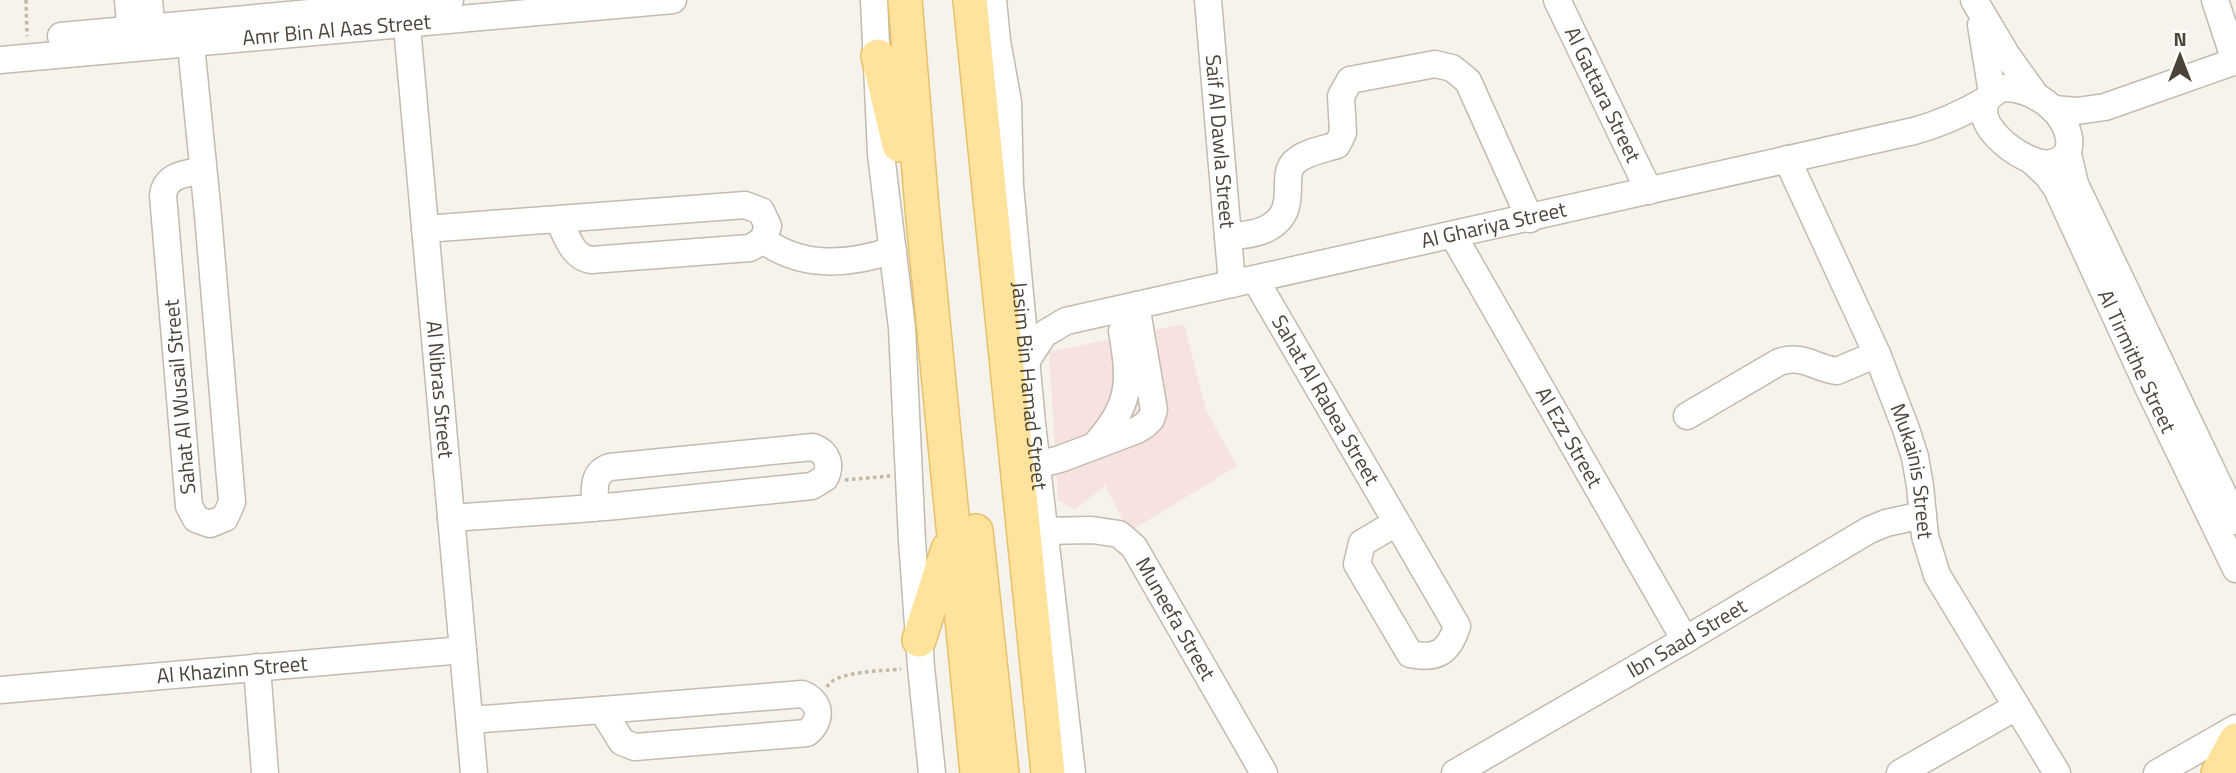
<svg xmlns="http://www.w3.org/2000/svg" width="2236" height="773" viewBox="0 0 2236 773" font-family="'Titillium Web',sans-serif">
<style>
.medical{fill:#f6e3e0}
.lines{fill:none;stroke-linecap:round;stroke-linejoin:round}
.minor-casing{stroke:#c2bbae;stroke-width:29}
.major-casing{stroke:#e6c16a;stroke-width:36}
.path{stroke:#c4b79f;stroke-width:3.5;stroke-dasharray:3.5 3.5;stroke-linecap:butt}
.minor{stroke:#fff;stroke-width:26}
.major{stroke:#ffe39c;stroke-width:33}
.labels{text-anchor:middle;stroke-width:7;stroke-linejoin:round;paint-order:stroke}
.street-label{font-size:21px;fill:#4b4439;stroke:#fff}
</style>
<rect width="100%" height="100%" fill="#f6f3ec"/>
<path class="medical" d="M 1184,324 L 1206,410 L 1237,466 L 1129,532 L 1105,485 L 1075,510 L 1058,500 L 1049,352 Z"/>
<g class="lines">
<g class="minor-casing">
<g id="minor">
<path d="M 128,0 L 132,47"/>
<path d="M 149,0 L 153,45"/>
<path d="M 874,0 L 881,154 L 902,328 L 912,541 L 921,667 L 932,773"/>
<path id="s1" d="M 993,0 L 997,41 L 1008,102 L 1010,186 L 1032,423 L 1072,773"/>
<path id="s2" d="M 1208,0 L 1232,284"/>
<path id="s3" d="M 1557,0 L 1649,191"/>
<path d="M 1974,0 L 2006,54 L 2036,96"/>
<path d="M 2215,0 L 2235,61"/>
<path id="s4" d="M 405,4 L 474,773"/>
<path d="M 189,25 L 208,215 L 232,502 L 225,518 L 210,524 L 196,519 L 189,506 L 163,195 C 166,174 186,174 203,170"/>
<path d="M 1981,25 L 1992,93"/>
<path d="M 61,36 L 450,0"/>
<path id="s5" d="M 0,60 L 673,0"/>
<path d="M 2003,88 C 2022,88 2039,96 2052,108 C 2069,123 2081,157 2051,163 C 2025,169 1949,111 2003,88 Z"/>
<path d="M 2053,109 L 2077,111 L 2105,107 L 2236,61"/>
<path d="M 2068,154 L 2075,184 L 2236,521"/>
<path id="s6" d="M 1787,159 L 1877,354 L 1906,429 L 1915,457 L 1920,486 L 1925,536 L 1937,575 L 2057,773"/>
<path id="s7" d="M 2031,160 L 2048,176 L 2057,189 L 2148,387 L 2236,569"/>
<path d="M 425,229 L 745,205 L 761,211 L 768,226 L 763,240 L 750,248 L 591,260 C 572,257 567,236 559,221"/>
<path id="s8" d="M 1453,235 L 1685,640"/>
<path d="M 1228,237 C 1240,235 1255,235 1266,229 C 1304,210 1276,174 1297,160 C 1307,152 1325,149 1337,145 L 1343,133 L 1341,96 L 1350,80 L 1435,64 L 1452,68 L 1468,81 L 1530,219"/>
<path d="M 763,240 C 803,269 849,265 893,250"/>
<path id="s9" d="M 1255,279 L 1457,626 C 1449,652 1437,660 1410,654 L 1357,564 L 1362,543 L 1396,523"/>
<path id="s10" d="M 1027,360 L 1044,334 L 1066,321 L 1914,131 C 1940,124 1962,114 1986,100"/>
<path d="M 1687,416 L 1779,362 C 1803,354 1814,368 1837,371 L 1877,354"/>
<path d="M 1094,446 C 1131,406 1131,383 1122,331"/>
<path d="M 1037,465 L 1060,459 L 1137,430 L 1145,425 L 1151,419 L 1154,410 L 1136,305"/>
<path d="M 451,518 L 580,509 C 592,508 604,507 616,506 L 812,486 L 825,478 C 832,464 827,452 813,447 L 610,467 C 591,473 595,491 595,508"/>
<path id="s11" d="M 1044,531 L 1092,530 L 1119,534 L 1134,547 L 1264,773"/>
<path d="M 257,667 L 265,773"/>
<path id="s12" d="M 0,690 L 463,650"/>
<path d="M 802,694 C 821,701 823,720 807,733 L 635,747 L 622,742 L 602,710 Z"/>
<path d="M 470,720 L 602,710"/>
<path id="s13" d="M 1455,773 L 1685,640 L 1869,530 L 1886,523 L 1923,515"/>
<path d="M 1900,773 L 2016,707"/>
<path d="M 2157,773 L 2236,728"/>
</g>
</g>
<g class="major-casing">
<path id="major" d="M 905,0 L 922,208 L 977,773
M 970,0 L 1048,773
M 878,56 L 899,145
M 976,531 L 1002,773
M 919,640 L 948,549
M 2218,773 L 2236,740"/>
</g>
<path class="path" d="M 26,0 L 27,36
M 845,480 L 890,476
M 827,687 C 834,671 884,671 901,669"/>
<use href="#minor" class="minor"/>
<use href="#major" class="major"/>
</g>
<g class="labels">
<g class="street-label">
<text dy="7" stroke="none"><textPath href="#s5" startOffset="338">Amr Bin Al Aas Street</textPath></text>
<text dy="7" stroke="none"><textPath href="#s3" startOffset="105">Al Gattara Street</textPath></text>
<text dy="7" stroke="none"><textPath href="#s2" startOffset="142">Saif Al Dawla Street</textPath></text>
<text dy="7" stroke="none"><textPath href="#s10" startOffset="495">Al Ghariya Street</textPath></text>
<text dy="7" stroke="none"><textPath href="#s7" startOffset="229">Al Tirmithe Street</textPath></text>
<text dy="7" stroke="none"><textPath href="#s1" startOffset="388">Jasim Bin Hamad Street</textPath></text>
<text dy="7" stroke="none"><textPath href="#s4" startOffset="387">Al Nibras Street</textPath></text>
<text transform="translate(180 397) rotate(-95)" y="7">Sahat Al Wusail Street</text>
<text dy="7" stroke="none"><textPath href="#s9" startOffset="140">Sahat Al Rabea Street</textPath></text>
<text dy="7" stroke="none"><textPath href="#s8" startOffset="233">Al Ezz Street</textPath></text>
<text dy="7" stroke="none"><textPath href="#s6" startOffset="338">Mukainis Street</textPath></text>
<text dy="7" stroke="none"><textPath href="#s11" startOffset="178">Muneefa Street</textPath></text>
<text dy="7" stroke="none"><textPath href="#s13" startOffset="268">Ibn Saad Street</textPath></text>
<text dy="7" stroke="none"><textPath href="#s12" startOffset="233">Al Khazinn Street</textPath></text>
</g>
</g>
<g transform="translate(2180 56)" stroke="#ffffff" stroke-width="5" paint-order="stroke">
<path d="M0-5L12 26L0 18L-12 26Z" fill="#4b4439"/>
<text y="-10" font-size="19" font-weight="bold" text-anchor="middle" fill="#4b4439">N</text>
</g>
</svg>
